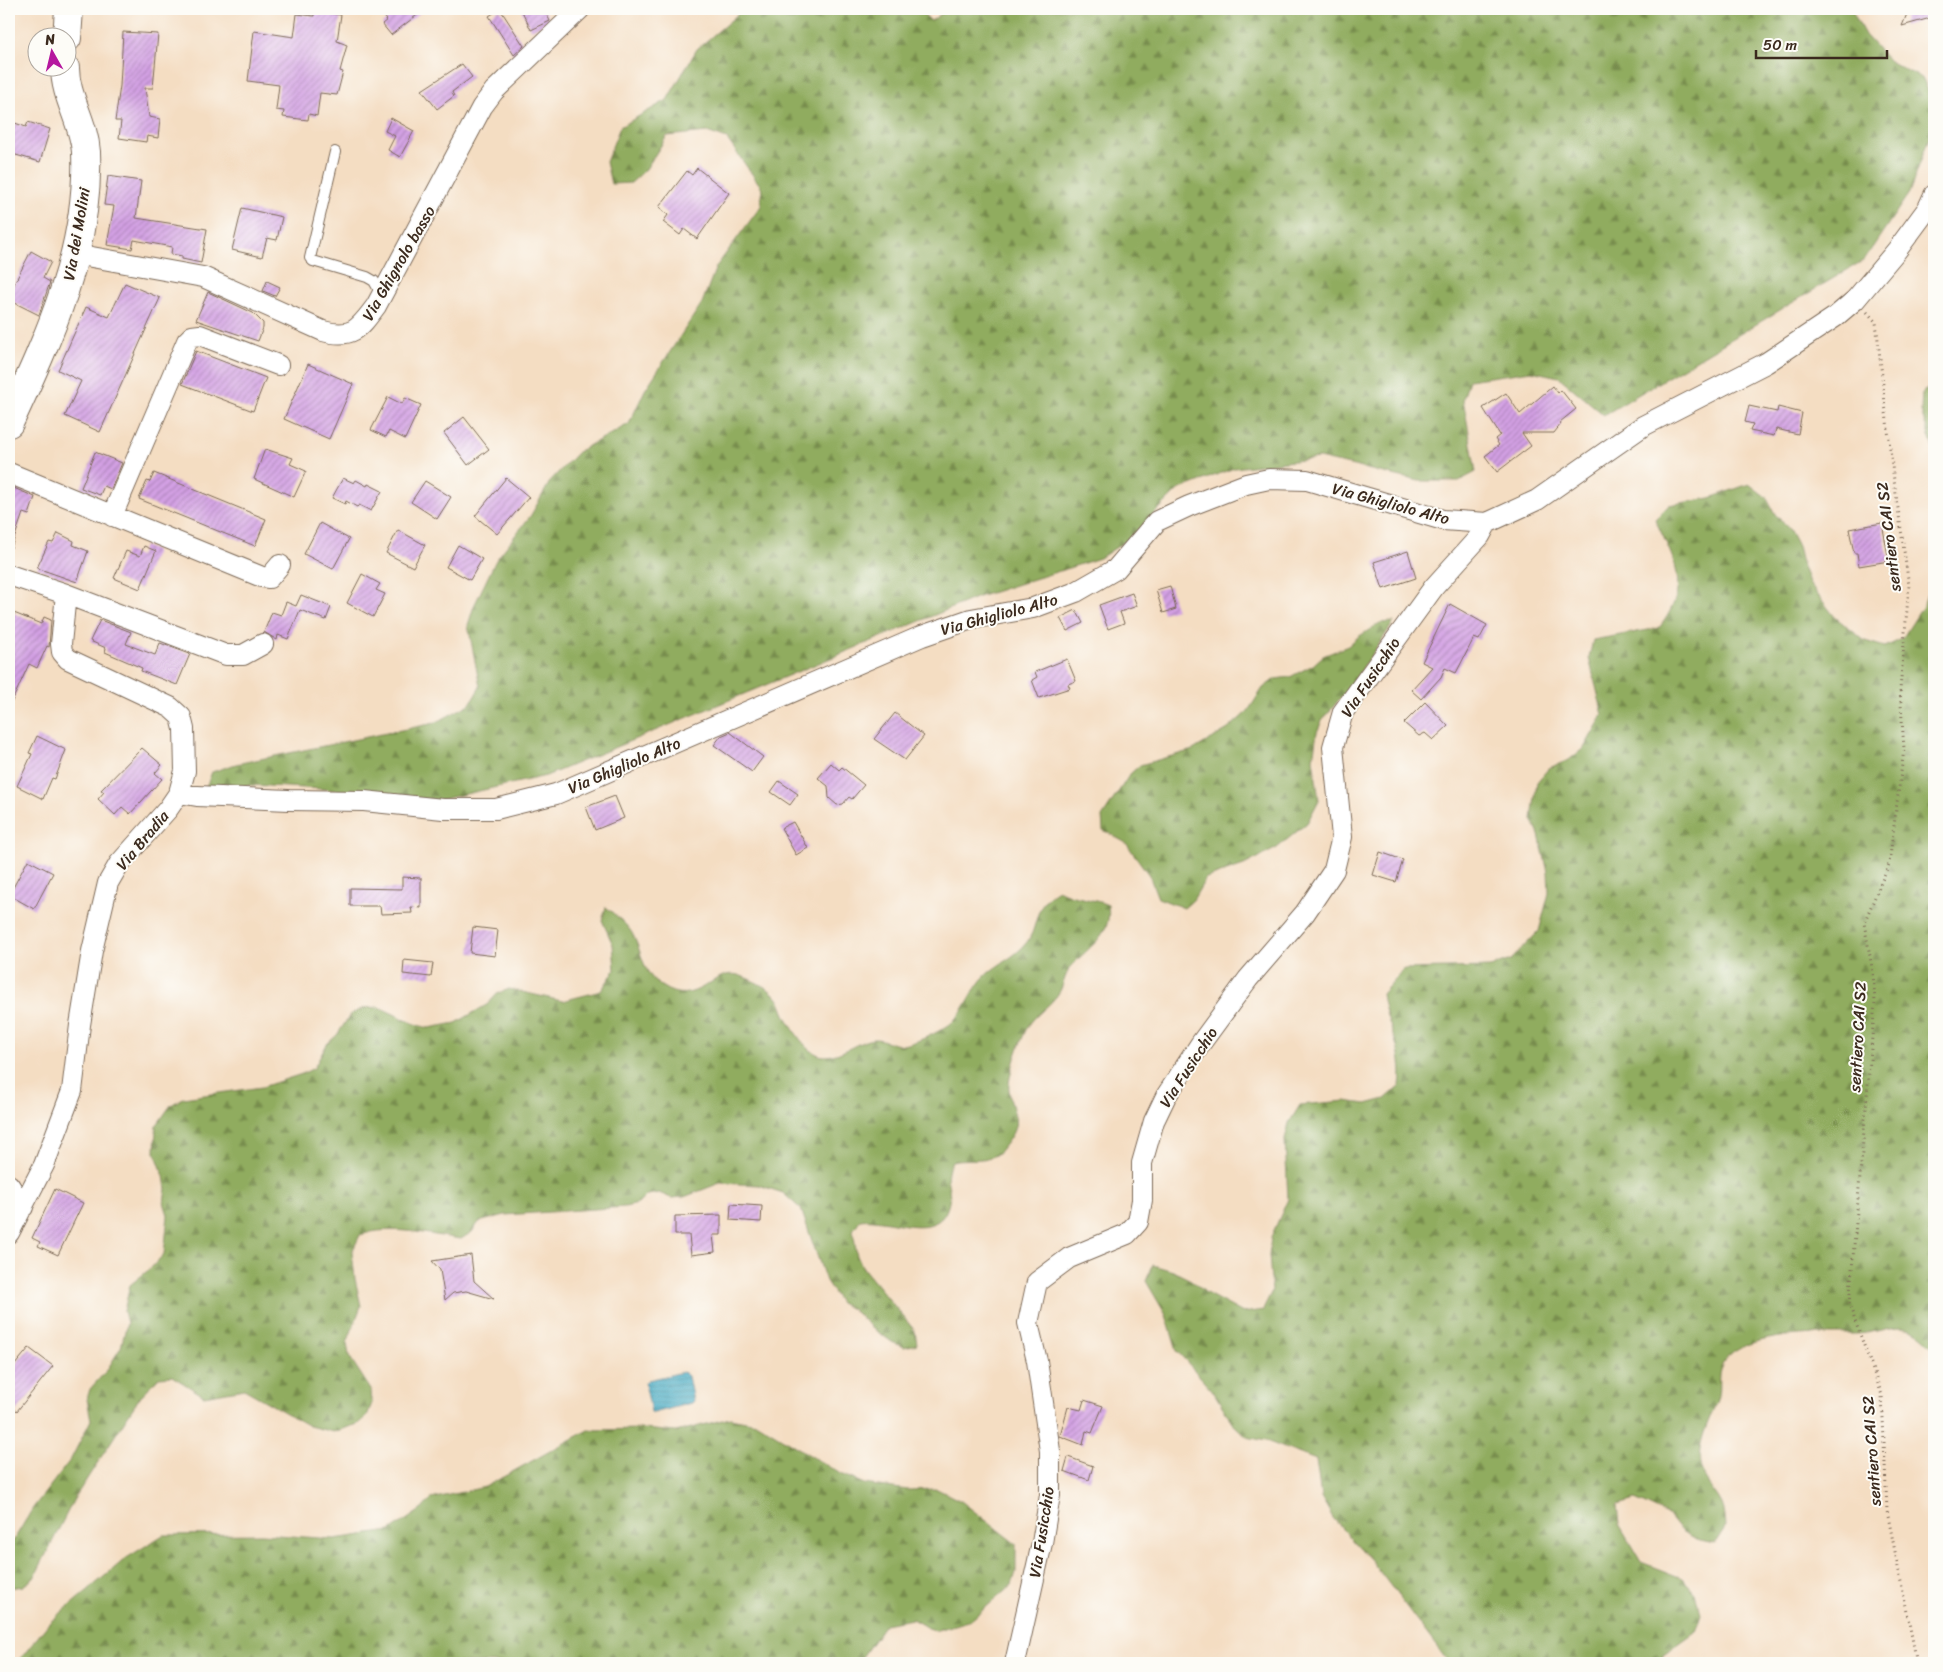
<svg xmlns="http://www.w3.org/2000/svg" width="1943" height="1672" viewBox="0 0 1943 1672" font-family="Sriracha,sans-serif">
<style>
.forest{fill:url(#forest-firs);stroke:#666b3e}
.water{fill:url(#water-rules);stroke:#3f6a70}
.building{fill:url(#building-hatch)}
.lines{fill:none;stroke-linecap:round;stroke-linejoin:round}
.lane-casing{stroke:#7c6957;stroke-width:12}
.street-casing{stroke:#7c6957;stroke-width:22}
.secondary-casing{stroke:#7c6957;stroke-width:30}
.path{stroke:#7c6957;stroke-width:3;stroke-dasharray:1 4;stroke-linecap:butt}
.lane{stroke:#fff;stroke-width:10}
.street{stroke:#fff;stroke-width:20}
.secondary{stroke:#fff;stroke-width:28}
.labels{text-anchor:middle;stroke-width:4;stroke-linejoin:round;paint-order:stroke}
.street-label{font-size:16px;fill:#3b2a1e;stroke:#fdfcf7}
</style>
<defs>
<pattern id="forest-firs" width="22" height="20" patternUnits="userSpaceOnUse" patternTransform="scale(1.25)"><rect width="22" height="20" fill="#90ac5e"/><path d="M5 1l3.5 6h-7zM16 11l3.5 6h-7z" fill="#778c4d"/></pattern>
<pattern id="water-rules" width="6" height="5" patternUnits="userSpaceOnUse" patternTransform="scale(1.25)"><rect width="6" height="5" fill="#43a9c2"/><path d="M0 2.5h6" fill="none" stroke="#398a9d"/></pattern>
<pattern id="building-hatch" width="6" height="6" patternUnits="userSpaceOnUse" patternTransform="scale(1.25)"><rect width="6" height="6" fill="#d3a0e4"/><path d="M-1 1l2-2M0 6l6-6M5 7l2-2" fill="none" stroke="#ac83b8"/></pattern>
</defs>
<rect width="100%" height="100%" fill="#fdfcf7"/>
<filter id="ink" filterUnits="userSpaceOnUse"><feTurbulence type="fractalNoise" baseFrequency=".02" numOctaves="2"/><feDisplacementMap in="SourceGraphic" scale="10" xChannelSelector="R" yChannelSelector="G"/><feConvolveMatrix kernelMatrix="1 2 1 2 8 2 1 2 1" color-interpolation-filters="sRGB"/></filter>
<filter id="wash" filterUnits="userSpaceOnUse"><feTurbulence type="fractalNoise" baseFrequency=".0096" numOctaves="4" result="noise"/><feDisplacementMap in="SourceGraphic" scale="20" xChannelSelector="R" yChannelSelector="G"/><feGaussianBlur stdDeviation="1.12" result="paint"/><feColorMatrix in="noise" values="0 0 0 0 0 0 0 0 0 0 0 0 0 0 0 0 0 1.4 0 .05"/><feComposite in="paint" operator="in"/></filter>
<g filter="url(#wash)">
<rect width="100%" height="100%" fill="#f4ddc2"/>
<path class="forest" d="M 744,9 L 918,9 L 931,21 L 948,9 L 1851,9 L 1865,35 L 1889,61 L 1923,79 L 1934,104 L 1934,124 L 1909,193 L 1864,260 L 1604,415 L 1559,377 L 1531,371 L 1469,380 L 1463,399 L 1476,472 L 1459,481 L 1419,481 L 1319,458 L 1234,468 L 1178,490 L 1129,539 L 1100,558 L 978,597 L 546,776 L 421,804 L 389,796 L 322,789 L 252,785 L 211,789 L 206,787 L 212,772 L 236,764 L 435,723 L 470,704 L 480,687 L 468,625 L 474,606 L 496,560 L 531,515 L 551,480 L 579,451 L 629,424 L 645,390 L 702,303 L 716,267 L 761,206 L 762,188 L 727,139 L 707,132 L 667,136 L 646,169 L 631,183 L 611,184 L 606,162 L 620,127 L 667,100 L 697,49 Z
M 1934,385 L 1934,451 L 1921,411 L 1922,392 Z
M 1749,484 L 1766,497 L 1775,514 L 1789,529 L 1798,546 L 1803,567 L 1810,585 L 1835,617 L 1865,641 L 1885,647 L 1902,639 L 1923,606 L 1930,586 L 1934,559 L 1934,1347 C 1902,1311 1888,1335 1851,1334 C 1818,1334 1732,1331 1720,1370 C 1717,1380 1721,1389 1716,1403 C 1708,1423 1697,1443 1700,1465 C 1703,1481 1715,1490 1722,1504 C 1725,1510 1725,1520 1726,1526 L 1715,1543 L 1697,1539 L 1681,1531 L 1669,1516 L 1635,1500 L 1617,1505 L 1619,1525 L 1641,1562 L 1682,1578 L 1696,1593 L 1701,1614 L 1695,1632 L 1663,1655 L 1670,1663 L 1449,1663 L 1371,1560 L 1333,1518 L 1321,1497 L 1316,1460 L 1266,1441 L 1247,1437 L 1233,1424 L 1213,1391 L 1177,1351 L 1166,1315 L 1146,1281 L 1153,1265 L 1173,1271 L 1191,1280 L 1206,1293 L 1243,1313 L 1263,1310 L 1272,1292 L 1269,1255 L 1271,1237 L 1288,1199 L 1285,1140 L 1289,1123 L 1300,1105 L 1345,1101 L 1366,1104 L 1385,1099 L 1400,1086 C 1405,1049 1387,1029 1382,994 L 1404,969 L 1490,967 L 1511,960 L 1539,931 L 1549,893 L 1548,872 L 1539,835 L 1532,819 L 1537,782 L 1549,768 L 1569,760 L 1584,748 L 1603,715 L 1589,658 L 1593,640 L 1659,628 C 1692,585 1675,563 1655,519 L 1669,505 L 1710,498 Z
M 1394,622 L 1353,682 L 1322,721 L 1317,732 L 1313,759 L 1319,800 L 1307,823 L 1277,848 L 1244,865 L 1206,878 L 1193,900 L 1184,908 L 1158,898 L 1149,875 L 1126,843 L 1103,830 L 1102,817 L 1130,774 L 1140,765 L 1193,750 L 1228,729 L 1248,711 L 1263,688 L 1275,679 L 1290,677 L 1313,665 L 1323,656 L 1348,646 L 1358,637 L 1380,623 Z
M 1058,890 C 1074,899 1092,898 1108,905 C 1113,936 1088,946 1071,967 C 1065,974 1064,983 1060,991 C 1052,1005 1035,1014 1027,1028 C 1021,1039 1007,1078 1009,1090 C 1013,1120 1025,1120 1001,1150 C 990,1164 968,1157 952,1161 C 941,1181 954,1187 948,1206 C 938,1243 887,1216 860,1220 L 853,1230 L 857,1256 L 863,1268 L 915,1331 L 917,1344 L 904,1347 L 892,1342 L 871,1327 L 852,1309 L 840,1303 L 826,1281 L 801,1209 L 783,1193 L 759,1185 L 720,1183 L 684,1197 L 671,1198 L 659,1193 L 647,1195 L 638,1204 L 625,1207 L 505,1215 L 479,1222 L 472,1232 L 461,1239 C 429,1235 392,1224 360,1235 L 352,1252 L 355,1279 L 361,1306 L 347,1343 L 349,1356 L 371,1390 L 372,1403 L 367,1416 L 358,1424 L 333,1432 L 309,1426 L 244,1389 L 204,1396 L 172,1376 L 159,1377 L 140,1397 L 74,1499 L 34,1578 L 23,1586 L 9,1588 L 9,1548 L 33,1508 L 71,1459 L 91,1420 L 87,1399 L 90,1389 L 107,1370 L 121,1347 L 127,1323 L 124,1311 L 130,1285 L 151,1268 L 164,1254 L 168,1215 L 164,1202 L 166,1189 L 164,1176 L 155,1152 L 156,1126 L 171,1105 L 183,1098 L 262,1087 L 302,1074 L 314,1068 L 327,1044 L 337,1035 L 351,1014 L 364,1008 L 379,1007 L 417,1025 L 429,1028 L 456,1023 L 488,1004 L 497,994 L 509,989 L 562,1001 L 601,991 L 615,970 L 613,945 L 602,920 L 606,907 C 616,916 629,925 634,937 C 643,956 643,973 661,986 C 696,1010 713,968 738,975 C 748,978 768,987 775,995 C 782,1002 782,1010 787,1018 C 794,1032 809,1056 825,1056 C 843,1056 860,1039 875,1039 C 884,1039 892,1045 901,1045 C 911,1046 948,1028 955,1020 C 967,1007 973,988 985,976 C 1000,961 1023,955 1032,933 C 1039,914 1038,901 1058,890 Z
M 730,1418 L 757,1423 L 839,1473 L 864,1484 L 908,1490 L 937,1489 L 961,1501 L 1016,1544 L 1016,1572 L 1012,1585 L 971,1620 L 934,1631 L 912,1619 L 885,1624 L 858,1663 L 17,1663 L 49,1623 L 125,1559 L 163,1535 L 262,1534 L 334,1539 L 390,1531 L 422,1509 L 431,1499 L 485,1487 L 588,1430 L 643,1429 L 676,1432 Z"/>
<path class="water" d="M 683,1372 L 688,1376 L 693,1401 L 691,1403 L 654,1413 L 651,1412 L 645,1383 L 648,1380 Z"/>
<g id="blocks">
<path class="building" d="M 378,9 L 425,9 L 391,35 L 382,24 L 387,20 Z
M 500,9 L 524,46 L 514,55 L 489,16 Z
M 521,9 L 544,9 L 550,21 L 531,30 Z
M 1909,9 L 1934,9 L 1934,17 L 1902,26 Z
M 314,11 L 341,15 L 337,41 L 347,45 L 340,71 L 343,72 L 337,95 L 320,93 L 317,116 L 309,114 L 308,120 L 283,117 L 284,111 L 276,110 L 279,85 L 248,81 L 254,31 L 294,37 L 297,14 L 314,16 Z
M 123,32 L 158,34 L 153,88 L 145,88 L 149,117 L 160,119 L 158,138 L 147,136 L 146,142 L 119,138 L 121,121 L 115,121 L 120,86 Z
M 462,64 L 472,77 L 452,92 L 454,96 L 437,109 L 422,90 Z
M 391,118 L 414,131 L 400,157 L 388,150 L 395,136 L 385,131 Z
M 28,122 L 50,129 L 40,162 L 9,153 L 9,132 L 12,133 L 15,123 L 26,127 Z
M 697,168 L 729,193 L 697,239 L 684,229 L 680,235 L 663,222 L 668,215 L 659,207 L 687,171 L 692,175 Z
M 108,176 L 141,181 L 136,218 L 207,229 L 201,263 L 182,259 L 182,256 L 171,254 L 172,247 L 134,240 L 132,249 L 107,245 L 114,206 L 104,205 Z
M 242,208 L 282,217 L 277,240 L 267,238 L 262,257 L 232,250 Z
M 31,251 L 51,262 L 43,278 L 50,282 L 39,315 L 9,300 L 9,294 Z
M 267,281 L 280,287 L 275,296 L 263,291 Z
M 125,283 L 160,298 L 100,432 L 65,416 L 81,381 L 58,370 L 86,307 L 109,317 Z
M 208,292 L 253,313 L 263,323 L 263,328 L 258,341 L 196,320 Z
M 196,351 L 266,378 L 253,411 L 182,384 Z
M 308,364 L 353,384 L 329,439 L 284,419 Z
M 1553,386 L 1558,393 L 1561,390 L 1576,409 L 1560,422 L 1561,424 L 1554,433 L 1522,433 L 1531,446 L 1497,472 L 1485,456 L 1499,445 L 1495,439 L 1500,435 L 1483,408 L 1506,393 L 1520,414 Z
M 388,397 L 402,404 L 405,398 L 421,405 L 405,439 L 389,431 L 386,437 L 371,430 Z
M 1749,406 L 1777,412 L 1778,407 L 1802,413 L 1798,434 L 1776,429 L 1774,436 L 1750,431 L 1753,424 L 1745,422 Z
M 464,417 L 489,449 L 468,465 L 444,433 Z
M 265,449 L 293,458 L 290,464 L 306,471 L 294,497 L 254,479 Z
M 95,452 L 122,463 L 111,489 L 104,486 L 100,495 L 81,488 Z
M 154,473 L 266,519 L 255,546 L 139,499 L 147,481 L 150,482 Z
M 343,478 L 354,483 L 356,480 L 367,486 L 368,484 L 382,491 L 371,511 L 359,505 L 357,507 L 346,501 L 345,504 L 332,498 Z
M 506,478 L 529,497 L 497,534 L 475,516 Z
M 425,481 L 451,497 L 437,519 L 411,502 Z
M 9,486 L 35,497 L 29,515 L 23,513 L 11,548 L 9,548 Z
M 320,523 L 349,539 L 333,569 L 304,554 Z
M 1882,523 L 1889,561 L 1859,566 L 1857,553 L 1854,553 L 1849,529 Z
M 398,530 L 425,545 L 413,567 L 386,553 Z
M 58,533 L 74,541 L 73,545 L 88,551 L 77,582 L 37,568 L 49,542 L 53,543 Z
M 458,545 L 482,559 L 470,580 L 446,567 Z
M 144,546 L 156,551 L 140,589 L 114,578 L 126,551 L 140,556 Z
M 1408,551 L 1416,578 L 1383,589 L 1374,562 Z
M 362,574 L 380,584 L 376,590 L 385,594 L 373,617 L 347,603 Z
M 1170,586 L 1176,609 L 1163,613 L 1156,590 Z
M 1132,593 L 1137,606 L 1120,612 L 1124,623 L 1108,629 L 1099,605 Z
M 301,595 L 331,607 L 326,620 L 300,610 L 288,639 L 278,635 L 277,640 L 264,632 L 272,612 L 281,615 L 286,602 L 296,606 Z
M 1450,604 L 1487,625 L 1479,640 L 1474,638 L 1456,673 L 1445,668 L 1441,677 L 1421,699 L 1411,690 L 1432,667 L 1422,662 Z
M 1076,610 L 1083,623 L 1067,631 L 1060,618 Z
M 9,611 L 41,624 L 44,617 L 51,620 L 49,647 L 47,646 L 37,668 L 29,664 L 9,708 Z
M 100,620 L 131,632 L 126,644 L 155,655 L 160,643 L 190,654 L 177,685 L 141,671 L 142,668 L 105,652 L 106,648 L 90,641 Z
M 1067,659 L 1076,681 L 1068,684 L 1070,688 L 1039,698 L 1032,680 L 1037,677 L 1035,672 Z
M 1425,702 L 1448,726 L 1433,740 L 1425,733 L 1419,736 L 1404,723 Z
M 895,713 L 924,736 L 905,760 L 874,739 Z
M 730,732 L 763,757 L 752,772 L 714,745 L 721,736 Z
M 37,736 L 66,750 L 55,779 L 52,778 L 43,799 L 17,786 L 32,754 L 29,753 Z
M 142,748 L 162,765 L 155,773 L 162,779 L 130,814 L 122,807 L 115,815 L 98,799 L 104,792 L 101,790 Z
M 831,763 L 839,770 L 842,767 L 864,785 L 852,799 L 849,797 L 843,804 L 837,805 L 829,798 L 828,786 L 818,778 Z
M 779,781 L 798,794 L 790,805 L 771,792 Z
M 615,796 L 624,818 L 595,830 L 586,807 Z
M 793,822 L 808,848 L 796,855 L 781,828 Z
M 1380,852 L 1403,860 L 1396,882 L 1373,875 Z
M 28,860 L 53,873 L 34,909 L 9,895 Z
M 402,877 L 421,878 L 421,908 L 411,907 L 412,913 L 381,914 L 380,906 L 350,906 L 350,888 L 402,889 Z
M 473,927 L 498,930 L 495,956 L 470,953 Z
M 404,960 L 433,963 L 431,977 L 403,974 Z
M 55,1189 L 83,1203 L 58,1255 L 38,1246 L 40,1242 L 32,1238 Z
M 731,1204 L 762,1206 L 761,1222 L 730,1220 Z
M 721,1215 L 721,1235 L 713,1235 L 715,1252 L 691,1255 L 689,1235 L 675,1235 L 675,1216 Z
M 471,1255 L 474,1281 L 494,1299 L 466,1291 L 453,1293 L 445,1300 L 440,1270 L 432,1261 Z
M 29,1348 L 53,1366 L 17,1411 L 9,1404 L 9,1372 Z
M 1084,1400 L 1103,1406 L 1092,1433 L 1086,1431 L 1083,1445 L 1060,1436 L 1068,1407 L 1081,1410 Z
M 1068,1457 L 1093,1466 L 1089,1480 L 1064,1471 Z"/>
</g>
</g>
<g filter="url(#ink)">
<use href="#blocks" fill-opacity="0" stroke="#7c6957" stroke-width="1"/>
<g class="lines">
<g class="lane-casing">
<path id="lane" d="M 335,152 L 310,258 L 313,261 L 367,277 L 374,281 L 382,295"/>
</g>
<g class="street-casing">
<path id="street" d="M 75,254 L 203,277 L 323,331 C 352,339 359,329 376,306 L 482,107 L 494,91 L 580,9
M 9,473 L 262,577 L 269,578 L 280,565
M 112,516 L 187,341 L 192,336 L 200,335 L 278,365
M 9,575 L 66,594 L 61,644 L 62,652 L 68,659 L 170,707 L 181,717 L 184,729 L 185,771 L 179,793 L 168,809 L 119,864 L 108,883 L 92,951 L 80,1025 L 72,1091 L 44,1165 L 9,1233
M 66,594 L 226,655 L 243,655 L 263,644
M 179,793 L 197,796 L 289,800 L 364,801 L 443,809 L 496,809 L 556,794 L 922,636 L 971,619 L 1033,608 L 1076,592 L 1116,569 L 1157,521 L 1189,506 L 1246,484 L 1269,479 L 1307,480 L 1443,520 L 1487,523 L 1537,500 L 1643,426 L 1766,363 L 1835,317 L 1855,300 L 1897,250 L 1928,208 L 1934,195
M 9,1185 L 23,1207
M 1015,1663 L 1042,1543 L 1050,1495 L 1050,1451 L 1037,1361 L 1028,1323 L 1037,1282 L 1069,1258 L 1127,1234 L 1138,1222 L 1142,1200 L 1142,1163 L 1154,1121 L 1166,1096 L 1201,1043 L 1248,979 L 1305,913 L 1334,870 L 1342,837 L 1333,747 L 1343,712 L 1434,587 L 1480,536 L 1487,523"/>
</g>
<g class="secondary-casing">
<path id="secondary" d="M 67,38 L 69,9
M 9,423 C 49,337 90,249 86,152 C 84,122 65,97 65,68"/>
</g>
<path class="path" d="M 1867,312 L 1876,322 L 1892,466 L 1909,586 L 1900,690 L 1904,749 L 1889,864 L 1864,923 L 1873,973 L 1875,1002 L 1849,1304 L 1882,1395 L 1887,1511 L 1917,1663"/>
<use href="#lane" class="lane"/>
<use href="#street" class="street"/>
<use href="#secondary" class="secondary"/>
</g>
</g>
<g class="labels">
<g class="street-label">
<text transform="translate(76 234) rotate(-80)" y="6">Via dei Molini</text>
<text transform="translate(398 263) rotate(-60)" y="6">Via Ghignolo basso</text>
<text transform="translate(1391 503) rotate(15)" y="6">Via Ghigliolo Alto</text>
<text transform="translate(1888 537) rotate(-97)" y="6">sentiero CAI S2</text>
<text transform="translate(999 614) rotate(-15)" y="6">Via Ghigliolo Alto</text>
<text transform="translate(1370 677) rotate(-56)" y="6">Via Fusicchio</text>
<text transform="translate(624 765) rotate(-23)" y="6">Via Ghigliolo Alto</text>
<text transform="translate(142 840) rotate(-50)" y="6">Via Bradia</text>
<text transform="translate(1857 1037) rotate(-87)" y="6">sentiero CAI S2</text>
<text transform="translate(1188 1067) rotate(-57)" y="6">Via Fusicchio</text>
<text transform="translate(1871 1451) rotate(-94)" y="6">sentiero CAI S2</text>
<text transform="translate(1041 1532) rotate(-81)" y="6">Via Fusicchio</text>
</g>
</g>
<rect width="1943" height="1672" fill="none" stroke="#fdfcf7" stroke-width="30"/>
<g transform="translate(52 52) rotate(352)"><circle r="24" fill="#fdfcf7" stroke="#afa8a0"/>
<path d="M0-4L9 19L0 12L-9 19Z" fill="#b5179e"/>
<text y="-8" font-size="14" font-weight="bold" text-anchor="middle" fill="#3b2a1e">N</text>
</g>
<path d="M1756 50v8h131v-8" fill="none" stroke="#3b2a1e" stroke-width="2.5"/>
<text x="1763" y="50" font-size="15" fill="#3b2a1e" stroke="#fdfcf7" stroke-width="4" paint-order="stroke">50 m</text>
</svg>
